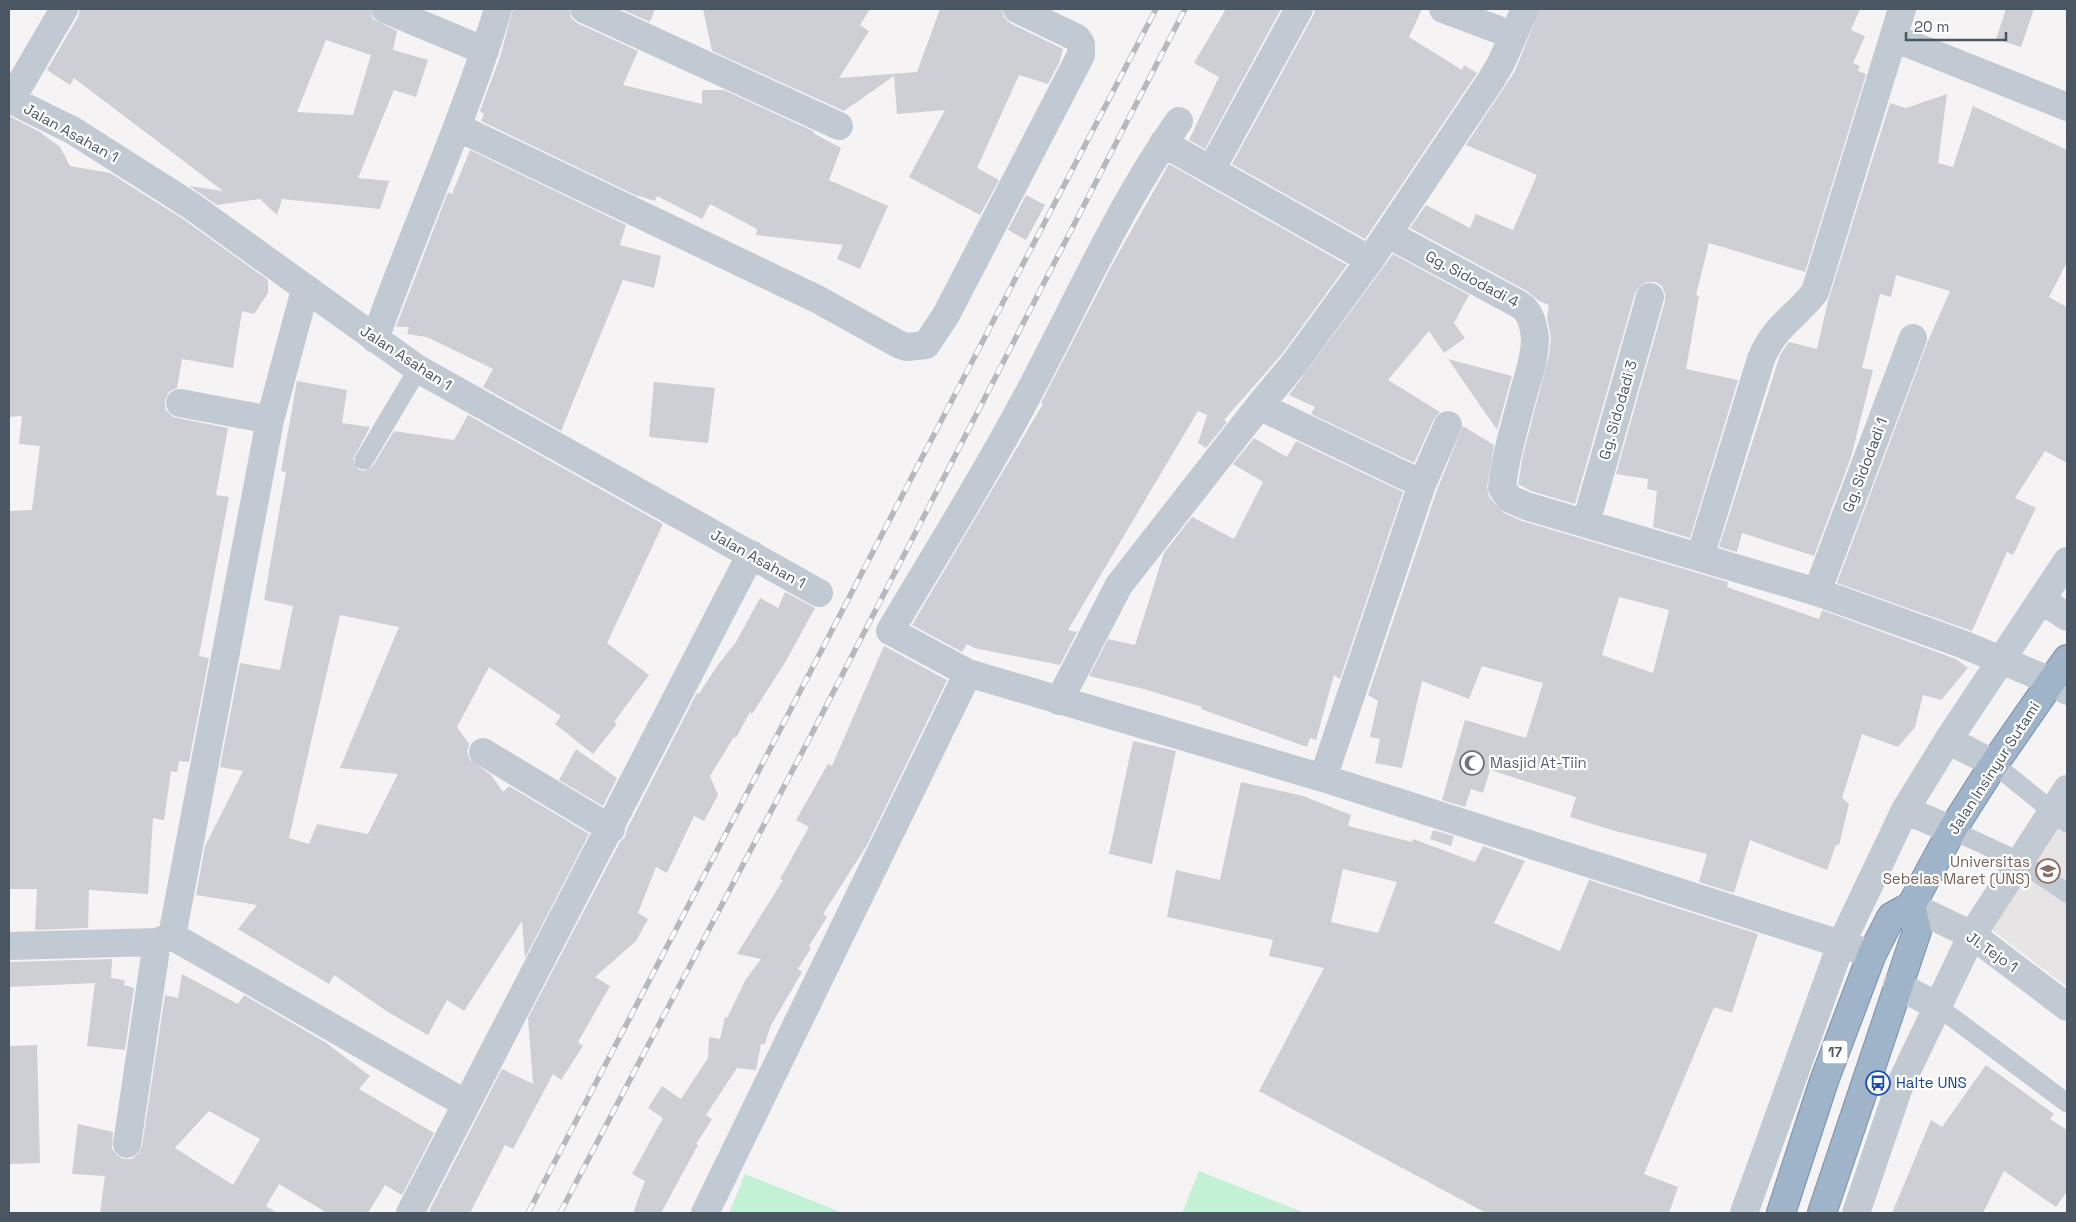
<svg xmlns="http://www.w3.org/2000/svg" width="2076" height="1222" viewBox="0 0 2076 1222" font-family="'Space Grotesk',sans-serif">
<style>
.education{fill:#e6e4e5}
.green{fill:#c3f1d5}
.building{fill:#cdcfd5;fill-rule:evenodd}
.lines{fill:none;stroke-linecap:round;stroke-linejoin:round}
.trunk-casing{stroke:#7690ad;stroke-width:30}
.service{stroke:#c1cad2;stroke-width:19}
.minor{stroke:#c1cad2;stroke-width:28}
.trunk{stroke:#9fb4c9;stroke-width:28}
.rail-casing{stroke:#b5b8bd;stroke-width:5.5}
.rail{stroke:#fff;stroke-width:4;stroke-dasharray:11;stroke-linecap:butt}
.labels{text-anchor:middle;stroke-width:4.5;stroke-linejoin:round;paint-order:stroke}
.shield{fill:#fff;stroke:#808990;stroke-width:1}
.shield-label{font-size:14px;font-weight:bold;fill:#4a5661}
.street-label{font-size:15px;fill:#4a5661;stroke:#fff}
.worship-label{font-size:15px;fill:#5b616d;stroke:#fff;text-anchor:start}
.education-label{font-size:15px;fill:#785e54;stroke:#fff;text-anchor:end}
.transit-label{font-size:15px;fill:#164399;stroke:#fff;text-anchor:start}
</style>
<rect width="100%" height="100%" fill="#f5f3f3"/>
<path class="education" d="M 2067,813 L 2067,987 L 1991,929 Z"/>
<path class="green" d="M 1199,1171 L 1305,1213 L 1182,1213 Z
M 745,1174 L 843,1213 L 729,1213 Z"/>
<path class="building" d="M 80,9 L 370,9 L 373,19 L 397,31 L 393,50 L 428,60 L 416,97 L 394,90 L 358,178 L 389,181 L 380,209 L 282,199 L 277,215 L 260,199 L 217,205 L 189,186 L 223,191 L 74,78 L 70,85 L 47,70 L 78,17 ZM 326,40 L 371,55 L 353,115 L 297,112 Z
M 513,9 L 569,9 L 571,18 L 577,23 L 638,51 L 623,85 L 702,104 L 702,90 L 724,90 L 815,132 L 813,133 L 841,148 L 829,180 L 888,206 L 860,269 L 837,259 L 843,245 L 756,235 L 757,229 L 710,204 L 702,219 L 657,196 L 655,201 L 635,195 L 481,121 L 484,114 L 480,111 L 500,57 Z
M 621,9 L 655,9 L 650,22 Z
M 703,9 L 870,9 L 860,25 L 869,31 L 839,78 L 917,72 L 940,9 L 1002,9 L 1004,17 L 1010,23 L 1063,49 L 1059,63 L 1048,84 L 1019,75 L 977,168 L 999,180 L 980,215 L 909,177 L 945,110 L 897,114 L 894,76 L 844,111 L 712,51 Z
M 1226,9 L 1281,9 L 1205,149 L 1189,140 L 1219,77 L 1194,63 Z
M 1315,9 L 1422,9 L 1409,37 L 1462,70 L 1464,65 L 1477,73 L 1365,239 L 1232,164 L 1313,16 Z
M 1540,9 L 1860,9 L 1851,30 L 1865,36 L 1853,63 L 1860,66 L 1858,71 L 1866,74 L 1805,272 L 1709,243 L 1696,295 L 1699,296 L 1686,369 L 1738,380 L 1690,538 L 1653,527 L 1657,491 L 1647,489 L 1648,479 L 1616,474 L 1665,301 L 1665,294 L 1662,286 L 1655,282 L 1647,282 L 1640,286 L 1635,293 L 1575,504 L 1531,491 L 1518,484 L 1523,455 L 1549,355 L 1551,338 L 1547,317 L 1549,305 L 1539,301 L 1527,291 L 1410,228 L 1426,205 L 1470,228 L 1476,214 L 1513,230 L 1537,175 L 1466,145 L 1515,71 Z
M 2006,9 L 2034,9 L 2021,47 L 1996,39 Z
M 1947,94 L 1938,163 L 1953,167 L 1973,106 L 2067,150 L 2067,262 L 2049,297 L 2067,307 L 2067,463 L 2045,451 L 2015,498 L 2036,508 L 2013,555 L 2007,552 L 1972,631 L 1837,583 L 1928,341 L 1950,291 L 1896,275 L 1891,297 L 1880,294 L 1862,368 L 1873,370 L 1851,457 L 1814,556 L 1742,533 L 1737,552 L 1719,547 L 1780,355 L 1789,342 L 1817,349 L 1828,301 L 1890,103 L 1906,108 Z
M 9,116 L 40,132 L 60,147 L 70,166 L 110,173 L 183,219 L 268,280 L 268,293 L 254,314 L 242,311 L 233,368 L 182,359 L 177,388 L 169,392 L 165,400 L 165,409 L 173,417 L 228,428 L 216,495 L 229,497 L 199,656 L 209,658 L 189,762 L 179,761 L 177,772 L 171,771 L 164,820 L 153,818 L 148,894 L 89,890 L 88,928 L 35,930 L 37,889 L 9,889 L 9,511 L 32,510 L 40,446 L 19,444 L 22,416 L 9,417 Z
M 470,150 L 626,225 L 620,245 L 661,256 L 654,288 L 623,280 L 561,431 L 483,387 L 493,369 L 427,337 L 407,334 L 409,327 L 396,327 L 448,192 L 452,194 Z
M 1169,164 L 1347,265 L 1282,354 L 1224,420 L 1227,422 L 1206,448 L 1198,443 L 1207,415 L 1198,411 L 1068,630 L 1077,632 L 1060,665 L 974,648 L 967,644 L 962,652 L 912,625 L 1043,404 L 1041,403 L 1113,263 Z
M 1026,195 L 1045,205 L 1026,240 L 1008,230 Z
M 1393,254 L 1469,295 L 1454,323 L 1465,338 L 1444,353 L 1429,331 L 1388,380 L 1440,412 L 1434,419 L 1414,463 L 1311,414 L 1315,407 L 1289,395 Z
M 1448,359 L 1512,376 L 1497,430 Z
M 297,381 L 347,390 L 342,423 L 370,427 L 353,459 L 359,470 L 364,471 L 373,466 L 394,431 L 454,440 L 468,415 L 663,524 L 607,643 L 649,675 L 614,722 L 617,724 L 593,754 L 555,724 L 561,716 L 489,667 L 457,727 L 469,744 L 467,752 L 470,760 L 491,775 L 503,792 L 509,786 L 589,834 L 525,958 L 522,921 L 464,1011 L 447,1000 L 428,1035 L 388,1012 L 334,975 L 329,984 L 238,929 L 257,905 L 196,895 L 205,846 L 243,771 L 220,767 L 240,663 L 280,670 L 293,606 L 264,600 L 286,472 L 281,471 ZM 340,615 L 399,627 L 340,768 L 398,774 L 368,834 L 317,824 L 309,844 L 289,838 Z
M 654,382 L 715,388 L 708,443 L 649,437 Z
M 1463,426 L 1494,445 L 1487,487 L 1489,497 L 1504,513 L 1522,521 L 1728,582 L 1727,587 L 1819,619 L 1822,610 L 1956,659 L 1968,668 L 1941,700 L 1923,695 L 1915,727 L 1898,747 L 1862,734 L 1842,798 L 1849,804 L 1839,845 L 1836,845 L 1827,870 L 1750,840 L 1734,893 L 1699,882 L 1707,854 L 1615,831 L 1570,817 L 1576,797 L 1490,770 L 1483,793 L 1471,789 L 1465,807 L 1442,800 L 1465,720 L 1526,738 L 1543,683 L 1482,666 L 1469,699 L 1422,681 L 1402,768 L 1375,763 L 1380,739 L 1370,737 L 1378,701 L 1368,695 L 1437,490 ZM 1619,597 L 1669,610 L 1653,673 L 1602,655 Z
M 1254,438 L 1287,457 L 1296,441 L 1403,492 L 1340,679 L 1334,675 L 1316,740 L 1310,738 L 1307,747 L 1201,709 L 1202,707 L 1144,689 L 1089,676 L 1108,639 L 1135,645 L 1164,553 L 1192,517 L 1234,539 L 1263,482 L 1233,464 Z
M 785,592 L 815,608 L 786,661 L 752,714 L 750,712 L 736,738 L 734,737 L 710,776 L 718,795 L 704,821 L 694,816 L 667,873 L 656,867 L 638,913 L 648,919 L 636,941 L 595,977 L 610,986 L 578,1042 L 583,1046 L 561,1080 L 553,1074 L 513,1149 L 505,1145 L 470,1213 L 433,1213 L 429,1211 L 502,1069 L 533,1084 L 528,1018 L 620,842 L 625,837 L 627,829 L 697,693 L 699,694 L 717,666 L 736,642 L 760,598 L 778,608 Z
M 884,646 L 947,680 L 867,845 L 823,914 L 827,917 L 809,946 L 811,948 L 798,969 L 802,972 L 770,1027 L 765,1044 L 761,1044 L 756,1070 L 737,1068 L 706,1115 L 712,1119 L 696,1144 L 698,1145 L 661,1213 L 633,1213 L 645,1181 L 632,1174 L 663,1118 L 648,1108 L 662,1086 L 681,1099 L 708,1058 L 709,1037 L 720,1039 L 725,1017 L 727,1018 L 746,979 L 761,959 L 737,954 L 783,880 L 780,879 L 809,827 L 796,820 L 828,764 L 832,766 Z
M 1133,741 L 1176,751 L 1152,864 L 1109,854 Z
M 576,749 L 617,778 L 603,806 L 559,780 Z
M 1241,782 L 1303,796 L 1351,815 L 1348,826 L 1412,842 L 1413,839 L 1475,862 L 1483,846 L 1525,861 L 1494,923 L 1560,951 L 1589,880 L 1758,934 L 1732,1013 L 1714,1007 L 1644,1174 L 1678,1187 L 1669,1213 L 1486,1213 L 1259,1091 L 1324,968 L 1269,956 L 1273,940 L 1167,917 L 1176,870 L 1220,880 ZM 1343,869 L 1397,882 L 1378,933 L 1331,922 Z
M 1433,830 L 1454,836 L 1451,846 L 1430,839 Z
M 112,959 L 111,978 L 125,980 L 124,985 L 134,988 L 125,1050 L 87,1046 L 95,983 L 9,987 L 9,962 Z
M 182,974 L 238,1004 L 244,995 L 325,1042 L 370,1076 L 359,1089 L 434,1133 L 402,1195 L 385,1185 L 368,1213 L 327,1213 L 279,1184 L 266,1206 L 277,1213 L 100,1213 L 105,1176 L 72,1174 L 78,1124 L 113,1132 L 112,1149 L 118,1156 L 124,1159 L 132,1159 L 139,1153 L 142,1146 L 165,995 L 178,998 ZM 209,1111 L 260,1139 L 233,1185 L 175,1148 Z
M 37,1045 L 40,1163 L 9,1164 L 9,1046 Z
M 1986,1065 L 2054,1114 L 2050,1119 L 2067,1130 L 2067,1191 L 2056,1207 L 2004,1171 L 1983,1213 L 1892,1213 L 1931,1120 L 1942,1127 Z"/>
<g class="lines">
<g class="trunk-casing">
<path id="trunk" d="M 1781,1213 L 1824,1081 L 1872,954 L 1891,917 L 1911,906 L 1952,830 L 1994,764 L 2067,659
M 1822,1213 L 1917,931 L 1911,906"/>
</g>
<path class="service" d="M 364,460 L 418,369
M 1994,764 L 2067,823
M 1952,830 L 2019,861 L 2067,893
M 1937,1006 L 2067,1103"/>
<path class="minor" d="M 385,9 L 485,51
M 584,9 L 839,126
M 1443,9 L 1512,35
M 1894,38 L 2067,107
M 9,99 L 72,130 L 190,205 L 418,369 L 819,593
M 11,100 L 64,9
M 1179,121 C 1119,205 1076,305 1027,396 C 985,476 936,553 890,631 L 968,673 L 1323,778 L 1872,954
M 457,127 L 817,299 L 900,345 L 907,347 L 926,345 L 946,315 L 1081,55 L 1081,44 L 1077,38 L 1017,9
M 1163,143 L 1211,170 L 1299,9
M 1211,170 L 1370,260
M 1388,234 L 1520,305 C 1531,312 1534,327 1535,339 C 1535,357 1529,374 1524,391 C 1516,423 1505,455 1502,488 L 1510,499 L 1526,506 L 1817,592 L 1962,644 L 2051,681 L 2067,691
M 375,339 C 414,229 464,121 498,9
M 180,403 L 270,420
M 1259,406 L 1422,484
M 1586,523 L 1650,297
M 1700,557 L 1761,359 C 1775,325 1794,319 1815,292 L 1902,9
M 1817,592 L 1913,338
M 2042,600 L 2067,617
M 1059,701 L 1119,585 L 1259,406 L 1294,364 L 1370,260 L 1491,80 L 1501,63 L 1525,9
M 1948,740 L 1994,764
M 483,752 L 611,829
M 1323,778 L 1422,484 L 1448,425
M 1905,810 L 1952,830
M 1911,906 L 1972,935 L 2067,1007
M 172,936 L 466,1104
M 9,946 L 157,942
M 1897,985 L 1937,1006
M 127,1144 L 157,942 L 172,936 L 270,420 L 305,290
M 410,1213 L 751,554
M 705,1213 L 968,673
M 1744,1213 L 1841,944 L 1905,810 L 1948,740 L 2067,561
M 1856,1213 L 1899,1087 L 1972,935 L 2067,789"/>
<use href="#trunk" class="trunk"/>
<g class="rail-casing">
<path id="rail" d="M 528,1213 L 1156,9
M 560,1213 L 819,720 L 1185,9"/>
</g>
<use href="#rail" class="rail"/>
</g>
<defs>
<g id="mosque-ring" transform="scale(1.25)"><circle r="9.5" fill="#fff" stroke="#6b7280" stroke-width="1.5"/><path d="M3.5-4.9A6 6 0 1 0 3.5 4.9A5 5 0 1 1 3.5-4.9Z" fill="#6b7280"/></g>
<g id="university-ring" transform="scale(1.25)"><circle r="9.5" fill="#fff" stroke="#8d6e63" stroke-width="1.5"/><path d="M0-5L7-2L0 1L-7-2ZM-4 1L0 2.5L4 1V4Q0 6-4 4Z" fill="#8d6e63"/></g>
<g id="bus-ring" transform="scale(1.25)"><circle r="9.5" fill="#fff" stroke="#1a4fb4" stroke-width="1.5"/><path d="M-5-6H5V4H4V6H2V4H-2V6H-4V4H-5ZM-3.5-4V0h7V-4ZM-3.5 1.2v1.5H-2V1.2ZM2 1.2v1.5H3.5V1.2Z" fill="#1a4fb4"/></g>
</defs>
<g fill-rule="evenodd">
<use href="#mosque-ring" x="1472" y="763"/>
<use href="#university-ring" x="2048" y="871"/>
<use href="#bus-ring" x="1878" y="1083"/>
</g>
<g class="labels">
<rect class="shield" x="1822.5" y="1040.5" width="25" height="23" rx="4"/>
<g class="shield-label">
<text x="1835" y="1057">17</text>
</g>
<g class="street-label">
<text transform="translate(71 133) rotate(29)" y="5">Jalan Asahan 1</text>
<text transform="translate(1472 279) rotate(28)" y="5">Gg. Sidodadi 4</text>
<text transform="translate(406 358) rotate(33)" y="5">Jalan Asahan 1</text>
<text transform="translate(1618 410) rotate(-74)" y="5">Gg. Sidodadi 3</text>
<text transform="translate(1865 465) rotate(-69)" y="5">Gg. Sidodadi 1</text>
<text transform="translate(758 559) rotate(29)" y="5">Jalan Asahan 1</text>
<text transform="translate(1994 768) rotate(-57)" y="5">Jalan Insinyur Sutami</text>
<text transform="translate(1992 952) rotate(35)" y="5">Jl. Tejo 1</text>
</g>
<g class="worship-label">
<text x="1490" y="768">Masjid At-Tiin</text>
</g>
<g class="education-label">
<text x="2030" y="867">Universitas<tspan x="2030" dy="17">Sebelas Maret (UNS)</tspan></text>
</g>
<g class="transit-label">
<text x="1896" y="1088">Halte UNS</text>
</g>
</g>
<rect width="2076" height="1222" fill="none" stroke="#4a5661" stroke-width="20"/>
<path d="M1906 32v8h100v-8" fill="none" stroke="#4a5661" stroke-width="2.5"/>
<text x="1914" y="32" font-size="15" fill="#4a5661" stroke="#ffffff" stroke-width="4" paint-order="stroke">20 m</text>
</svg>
